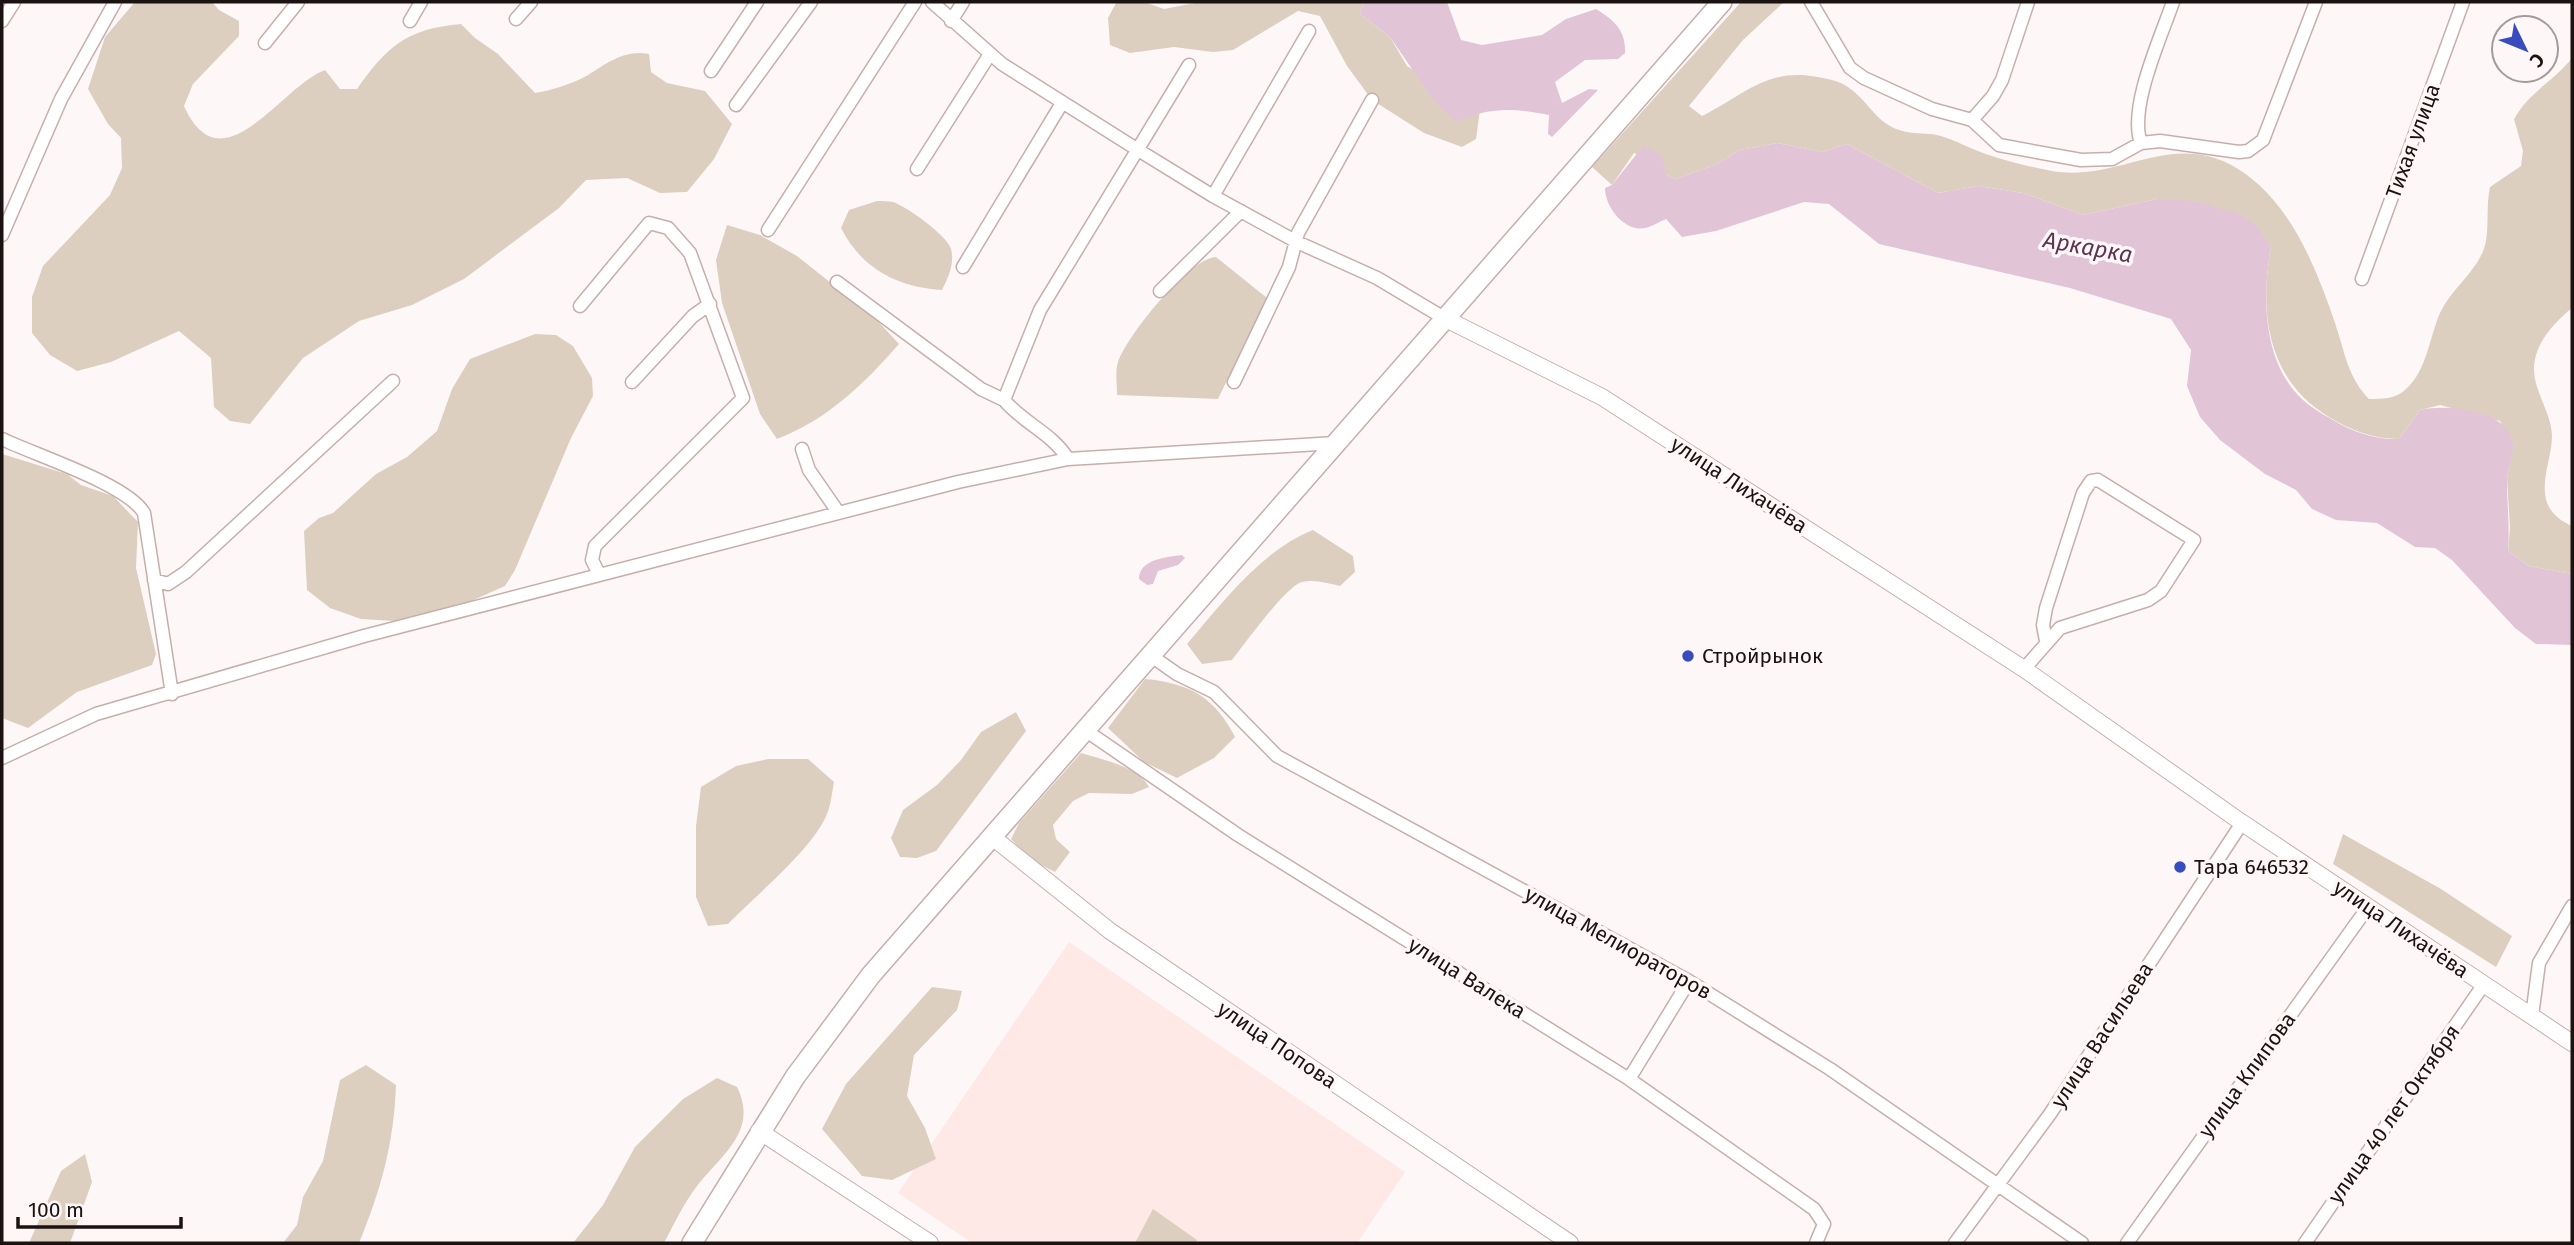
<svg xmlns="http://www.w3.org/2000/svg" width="2574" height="1245" viewBox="0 0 2574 1245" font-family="'Fira Sans',sans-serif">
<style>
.built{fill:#fee9e6}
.green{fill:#ddcfbf}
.water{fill:#e2c4d7}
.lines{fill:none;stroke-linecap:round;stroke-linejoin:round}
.minor-casing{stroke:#c7aeab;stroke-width:15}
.tertiary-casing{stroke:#c7aeab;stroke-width:18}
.primary-casing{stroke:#c7aeab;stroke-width:22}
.minor{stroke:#fff;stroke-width:12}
.tertiary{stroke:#fff;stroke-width:16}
.primary{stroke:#fff;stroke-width:19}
.poi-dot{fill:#384cbe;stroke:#fdf8f7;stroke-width:2.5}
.labels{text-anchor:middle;stroke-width:7;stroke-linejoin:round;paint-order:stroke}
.street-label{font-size:21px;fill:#1b1212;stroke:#fdf8f7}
.poi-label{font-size:21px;fill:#1b1212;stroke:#fdf8f7;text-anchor:start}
.water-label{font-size:23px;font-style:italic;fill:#5e3551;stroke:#fdf8f7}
</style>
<rect width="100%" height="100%" fill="#fdf8f7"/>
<path class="built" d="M 1069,942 L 1405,1172 L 1357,1243 L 972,1243 L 898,1193 Z"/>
<path class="green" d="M 135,2 L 212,2 L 219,10 L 239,21 L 239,36 L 193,84 L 184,106 C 222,190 281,86 325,70 L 340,89 L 357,89 C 388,45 407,29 461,24 L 475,38 L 498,54 L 535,93 C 553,90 572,84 588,75 C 607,63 625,49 649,54 L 651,72 L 667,83 L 705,91 L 732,124 L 714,159 L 687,192 L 660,193 L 627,178 L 586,180 L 559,208 L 464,279 L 412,305 L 359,321 L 303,358 L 250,424 L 230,421 L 214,407 L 211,358 L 179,331 L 111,362 L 77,371 L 50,355 L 32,333 L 32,297 L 43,266 L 110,195 L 122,168 L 121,138 L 108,124 L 88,89 L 105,37 Z
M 1144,2 L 1164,9 L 1200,2 L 1364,2 L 1360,14 L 1390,37 L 1407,66 L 1480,110 L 1476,139 L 1462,147 L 1424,133 L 1372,100 L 1347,66 L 1320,16 L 1298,11 L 1233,50 L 1213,52 L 1174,47 L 1130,53 L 1110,45 L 1108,18 L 1116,3 Z
M 1741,2 L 1784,2 L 1743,40 L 1689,106 L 1702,116 C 1744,95 1767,67 1818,77 C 1832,80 1841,81 1852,90 C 1870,104 1876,122 1899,130 C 1913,135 1928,132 1941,136 C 1957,141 1971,149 1986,154 C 2006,161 2031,167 2052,171 C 2123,183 2177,123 2247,175 C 2293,209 2317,270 2335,323 C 2345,352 2347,376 2369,399 C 2382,399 2395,399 2405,390 C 2427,371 2429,338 2440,313 C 2452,287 2481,269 2486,241 C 2489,223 2486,206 2490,187 L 2521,166 L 2523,151 L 2514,119 C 2529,92 2554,81 2572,58 L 2572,308 C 2556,321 2539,339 2535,359 C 2529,387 2552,410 2552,437 C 2551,469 2527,506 2572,526 L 2572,574 L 2529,566 L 2508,551 L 2510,528 L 2507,478 L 2513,445 L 2500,421 L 2440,405 L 2420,410 L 2399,439 C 2374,439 2350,430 2329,417 C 2267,380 2259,313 2271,247 L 2157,199 L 2083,215 L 2023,193 L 1978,186 L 1938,193 L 1847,144 L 1823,152 L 1777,143 L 1740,150 L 1717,164 L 1676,179 L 1667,175 L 1662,166 L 1634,153 L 1612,185 L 1592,167 Z
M 877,201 C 882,201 888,201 893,202 C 906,206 948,236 951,249 C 955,264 948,278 942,290 C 897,287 862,269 841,228 L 849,210 Z
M 727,225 L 760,235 L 797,256 L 874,317 L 899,344 C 865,383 827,420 777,439 L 760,414 L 722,303 L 716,260 Z
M 1216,257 L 1267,298 L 1218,399 L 1117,395 C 1117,385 1115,371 1118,362 C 1127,336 1189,258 1216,257 Z
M 535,334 L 556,335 L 573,346 L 592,378 L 593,396 L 571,438 L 515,570 L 505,586 L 469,602 L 394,621 L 361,619 L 330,608 L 307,590 L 304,531 L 319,518 L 333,513 L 376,474 L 407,457 L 437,431 L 452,389 L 470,359 Z
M 2,454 L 67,474 L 81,485 L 113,496 L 138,522 L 136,568 L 156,654 L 152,665 L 77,692 L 28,728 L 2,718 Z
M 1313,530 L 1353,556 L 1355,572 L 1340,586 C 1327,583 1315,579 1302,582 C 1286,586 1244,645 1232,660 L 1202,664 L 1187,644 C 1222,603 1262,550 1313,530 Z
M 1145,679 C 1189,683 1215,697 1235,737 L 1214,758 L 1177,778 L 1144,762 L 1108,728 Z
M 1016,712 L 1026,731 L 936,851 L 917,858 L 900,857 L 891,838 L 903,810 L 937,785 L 961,760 L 981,732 Z
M 1081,753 C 1101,759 1139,767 1149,787 L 1132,794 L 1089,793 L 1073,801 L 1053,825 L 1056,839 L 1070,852 L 1055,872 L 1031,860 L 1011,839 L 1019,823 Z
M 768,759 L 808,759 L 834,782 C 832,792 831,805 827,814 C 813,849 755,896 728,924 L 708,926 L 696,897 L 696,826 L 701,787 L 736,766 Z
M 2343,834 L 2441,889 L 2512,936 L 2496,967 L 2333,864 Z
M 932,987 L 962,991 L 957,1010 L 914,1055 L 907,1096 L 925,1128 L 936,1159 L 892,1180 L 862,1176 L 822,1129 L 846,1084 Z
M 366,1065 L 396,1085 C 394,1143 381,1190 359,1243 L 283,1243 L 297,1225 L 303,1197 L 323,1161 L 340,1080 Z
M 717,1078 L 737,1087 C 759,1131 721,1155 697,1186 C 684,1203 674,1224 664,1243 L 573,1243 L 603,1205 L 635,1147 L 683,1099 Z
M 85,1154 L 92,1182 L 70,1243 L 29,1243 L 61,1171 Z
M 1153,1209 L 1197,1240 L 1196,1243 L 1135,1243 Z"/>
<path class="water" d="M 1364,2 L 1447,2 L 1461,40 L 1482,45 L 1542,35 L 1566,19 L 1596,9 C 1614,20 1626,30 1625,53 L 1618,59 L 1585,60 L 1555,82 L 1562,103 L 1589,89 L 1598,90 L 1552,137 L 1548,134 L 1549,115 C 1515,108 1488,107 1456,122 L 1434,101 L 1390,37 L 1360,14 Z
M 1777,143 L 1823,152 L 1847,144 L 1938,193 L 1978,186 L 2023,193 L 2083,215 L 2157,199 L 2195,201 L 2236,213 L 2255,224 L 2271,247 C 2262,295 2263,358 2298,395 C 2308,406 2321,413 2333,420 C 2352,432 2377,440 2399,439 L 2420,410 C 2446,404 2508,409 2513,443 C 2514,455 2507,469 2507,481 C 2507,505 2510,527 2508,551 L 2529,566 L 2572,574 L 2572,645 L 2536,644 L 2515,628 L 2452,560 L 2435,548 L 2415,547 L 2377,523 L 2336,520 L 2312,509 L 2296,490 L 2265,474 L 2220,440 L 2200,417 L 2187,386 L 2191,350 L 2171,319 L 2070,288 L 1879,244 L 1829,204 L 1804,202 L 1716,231 L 1682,237 L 1666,219 C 1659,222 1651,227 1645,228 C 1624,232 1605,207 1605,188 L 1612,185 L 1643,146 L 1661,154 L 1667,175 L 1676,179 L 1717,164 L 1740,150 Z
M 1182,555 L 1185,558 L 1178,565 L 1158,571 L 1153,584 L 1147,585 L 1139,579 C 1139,559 1167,557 1182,555 Z"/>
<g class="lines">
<g class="minor-casing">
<path id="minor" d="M 932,2 L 1002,64 L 1135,148 L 1213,196 L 1297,242 L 1377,278 L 1444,318
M 1811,2 L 1850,68 L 1864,78 L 1932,109 L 1972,120 L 1999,145 L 2081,160 L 2112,159 L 2141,143 L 2160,141 L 2239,152 L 2248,151 L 2263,140 L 2316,2
M 516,19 L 531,2
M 2,21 L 14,2
M 410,21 L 421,2
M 951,21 L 963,2
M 265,43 L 298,2
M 711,71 L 757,2
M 736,105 L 811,2
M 1972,120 L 1993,96 L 2002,80 L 2028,2
M 2141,143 C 2128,108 2161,37 2173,2
M 917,169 L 990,54
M 1213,196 L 1309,31
M 768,230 L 915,2
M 2,235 L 61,99 L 115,2
M 963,267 L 1062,103
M 2362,279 L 2463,2
M 837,282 L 981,389 L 1004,400
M 1160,291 L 1241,211
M 580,306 L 649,223 L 668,228 L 690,253 L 743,398 L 595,546 L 592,560 L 599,574
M 632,382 L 693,316 L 710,304
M 1234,382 L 1289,267 L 1298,233 L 1372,100
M 2,439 C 35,455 127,484 144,513 L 172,694
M 802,449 L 809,470 L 838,512
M 1068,459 C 1052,433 1023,423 1004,400 L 1040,310 L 1189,65
M 154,580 L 168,584 L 186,572 L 393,381
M 1150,655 L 1177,674 L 1214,692 L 1277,756 L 1689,981 L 1830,1069 L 2082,1243
M 2024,669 L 2060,628 L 2148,600 L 2161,591 L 2194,540 L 2098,480 L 2091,481 L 2083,493 L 2046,608 L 2043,625 L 2046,641
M 1085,730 L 1238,835 L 1629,1079 L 1814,1209 L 1824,1224 L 1816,1243
M 2,758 L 96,714 L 364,636 L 958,482 L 1068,459 L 1335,443
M 2532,1016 L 2539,963 L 2572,906
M 1629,1079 L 1689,981
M 1955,1243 L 2050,1114 L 2242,823
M 2127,1243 L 2368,907
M 2305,1243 L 2484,984"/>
</g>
<g class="tertiary-casing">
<path id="tertiary" d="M 1444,318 L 1602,397 L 2024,669 L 2241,822 L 2572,1043
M 991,836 L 1110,931 L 1570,1243
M 759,1131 L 930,1243"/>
</g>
<g class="primary-casing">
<path id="primary" d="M 692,1243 L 795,1077 L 871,975 L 1722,2"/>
</g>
<use href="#minor" class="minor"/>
<use href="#tertiary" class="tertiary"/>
<use href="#primary" class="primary"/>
</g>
<g class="poi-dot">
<circle cx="1688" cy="656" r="7"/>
<circle cx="2180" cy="867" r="7"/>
</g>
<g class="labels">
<g class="street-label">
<text transform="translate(2413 141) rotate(-70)" y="7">Тихая улица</text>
<text transform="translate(1739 485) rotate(33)" y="7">улица Лихачёва</text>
<text transform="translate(2401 929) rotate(34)" y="7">улица Лихачёва</text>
<text transform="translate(1618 943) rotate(29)" y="7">улица Мелиораторов</text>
<text transform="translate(1467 978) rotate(32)" y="7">улица Валека</text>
<text transform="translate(2102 1035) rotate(-57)" y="7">улица Васильева</text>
<text transform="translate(1277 1045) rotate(34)" y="7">улица Попова</text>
<text transform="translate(2247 1075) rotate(-54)" y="7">улица Клипова</text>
<text transform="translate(2394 1114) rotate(-55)" y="7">улица 40 лет Октября</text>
</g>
<g class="poi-label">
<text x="1702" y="663">Стройрынок</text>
<text x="2194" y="874">Тара 646532</text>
</g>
<g class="water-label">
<text transform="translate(2088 247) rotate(10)" y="8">Аркарка</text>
</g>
</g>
<rect width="2574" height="1245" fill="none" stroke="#1b1212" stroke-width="7"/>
<g transform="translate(2525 49) rotate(133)"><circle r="33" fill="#fdf8f7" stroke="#a39c9b" stroke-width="2"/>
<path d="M0-5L12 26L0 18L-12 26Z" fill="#384cbe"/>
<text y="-10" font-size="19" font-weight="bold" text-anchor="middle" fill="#1b1212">С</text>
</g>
<path d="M18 1217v10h163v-10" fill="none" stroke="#1b1212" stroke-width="3.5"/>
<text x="28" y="1217" font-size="21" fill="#1b1212" stroke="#fdf8f7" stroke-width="5" paint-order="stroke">100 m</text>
</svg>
